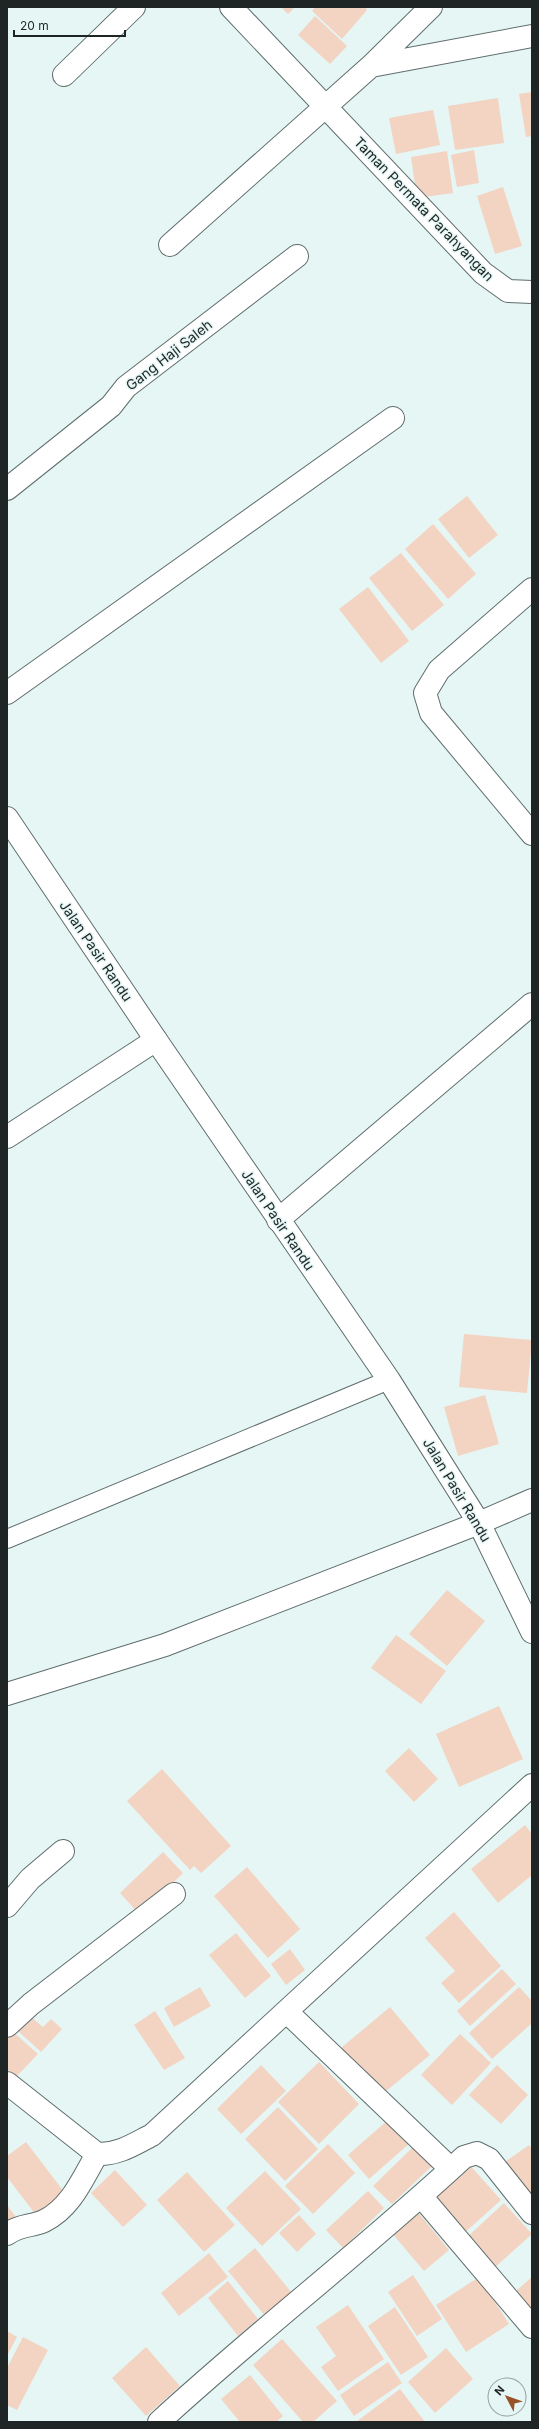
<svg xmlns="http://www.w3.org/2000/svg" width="539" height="2429" viewBox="0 0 539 2429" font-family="Inter,sans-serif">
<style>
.building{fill:#f3d3c2}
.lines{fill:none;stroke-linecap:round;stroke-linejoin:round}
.service-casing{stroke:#5f6e6d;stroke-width:20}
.minor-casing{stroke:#5f6e6d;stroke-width:24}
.tertiary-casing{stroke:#5f6e6d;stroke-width:24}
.secondary-casing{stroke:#5f6e6d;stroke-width:24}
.service{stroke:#fff;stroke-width:18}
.minor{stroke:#fff;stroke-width:22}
.tertiary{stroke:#fff;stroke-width:22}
.secondary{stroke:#fff;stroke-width:22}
.labels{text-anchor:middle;stroke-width:3;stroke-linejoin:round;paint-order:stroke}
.street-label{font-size:14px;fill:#1e2524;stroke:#e5f6f5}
</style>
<rect width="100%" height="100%" fill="#e5f6f5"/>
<path class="building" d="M 281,7 L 295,7 L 288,14 Z
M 315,7 L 365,7 L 367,10 L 342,39 L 312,11 Z
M 315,16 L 347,46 L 330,64 L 298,35 Z
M 532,92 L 532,136 L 526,137 L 519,94 Z
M 498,98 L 504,143 L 455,150 L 448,106 Z
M 433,110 L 440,145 L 396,154 L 389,118 Z
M 474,150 L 479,183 L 457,187 L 451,155 Z
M 447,151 L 453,193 L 417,198 L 411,157 Z
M 503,187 L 522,246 L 495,254 L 477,196 Z
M 467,496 L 498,535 L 469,558 L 438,519 Z
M 433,524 L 476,574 L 448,599 L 405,549 Z
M 401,553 L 444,605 L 412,631 L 369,578 Z
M 368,587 L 409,641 L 381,663 L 339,609 Z
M 464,1334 L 532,1340 L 527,1393 L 459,1387 Z
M 485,1395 L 499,1444 L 458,1456 L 444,1407 Z
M 447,1590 L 485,1621 L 447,1666 L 409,1634 Z
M 396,1635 L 446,1671 L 421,1704 L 371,1668 Z
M 499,1706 L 523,1759 L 459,1787 L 436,1734 Z
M 409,1748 L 438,1779 L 414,1802 L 385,1771 Z
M 162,1769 L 231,1846 L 201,1873 L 194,1866 L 190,1870 L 127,1801 Z
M 525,1825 L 532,1834 L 532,1875 L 498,1903 L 471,1869 Z
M 163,1852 L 183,1873 L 140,1915 L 120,1893 Z
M 247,1867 L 300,1929 L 268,1958 L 214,1896 Z
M 454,1912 L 501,1966 L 459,2003 L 441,1983 L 455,1971 L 425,1938 Z
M 236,1933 L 271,1976 L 245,1998 L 209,1955 Z
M 290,1949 L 305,1970 L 286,1985 L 271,1964 Z
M 502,1969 L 516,1984 L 470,2026 L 457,2011 Z
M 200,1987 L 211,2006 L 174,2027 L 164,2008 Z
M 519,1987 L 532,2001 L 532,2023 L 492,2059 L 469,2033 Z
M 390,2007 L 430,2055 L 380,2096 L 341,2048 Z
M 155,2011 L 185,2058 L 164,2070 L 134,2025 Z
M 31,2017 L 43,2027 L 51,2019 L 62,2029 L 41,2052 L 18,2031 Z
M 11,2030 L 38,2054 L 16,2077 L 7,2069 L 7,2035 Z
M 460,2034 L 491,2063 L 452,2105 L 421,2075 Z
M 319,2062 L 359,2104 L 319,2144 L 278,2102 Z
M 261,2065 L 286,2091 L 241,2134 L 217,2109 Z
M 497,2065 L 528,2095 L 501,2124 L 469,2095 Z
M 278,2107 L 318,2149 L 285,2181 L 245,2139 Z
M 389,2119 L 410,2143 L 369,2179 L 348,2155 Z
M 26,2142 L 65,2193 L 36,2215 L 7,2177 L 7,2156 Z
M 328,2144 L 355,2173 L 313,2214 L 285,2186 Z
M 529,2145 L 532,2149 L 532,2205 L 502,2164 Z
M 414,2146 L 433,2165 L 392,2204 L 373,2186 Z
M 467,2162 L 501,2200 L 462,2235 L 428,2197 Z
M 115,2170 L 147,2205 L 123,2227 L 91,2193 Z
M 265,2171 L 301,2209 L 262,2246 L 226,2208 Z
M 187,2172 L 235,2225 L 204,2252 L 157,2200 Z
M 368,2191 L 384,2208 L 343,2248 L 326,2230 Z
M 504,2203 L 532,2234 L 492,2270 L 465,2239 Z
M 7,2205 L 16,2217 L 7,2224 Z
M 417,2211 L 449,2250 L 424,2271 L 391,2232 Z
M 299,2215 L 316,2234 L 297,2252 L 279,2233 Z
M 255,2248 L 292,2293 L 265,2316 L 228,2271 Z
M 209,2253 L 228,2277 L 179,2316 L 161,2293 Z
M 413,2275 L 442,2319 L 417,2336 L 388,2292 Z
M 479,2277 L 509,2324 L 466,2352 L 436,2305 Z
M 532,2277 L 532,2324 L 509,2297 Z
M 228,2281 L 258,2319 L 238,2336 L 208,2298 Z
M 348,2305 L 384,2359 L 338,2391 L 321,2367 L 336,2356 L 316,2327 Z
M 395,2307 L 428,2357 L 401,2375 L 368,2326 Z
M 7,2331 L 17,2337 L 7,2356 Z
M 23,2337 L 48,2350 L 17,2410 L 7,2405 L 7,2368 Z
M 282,2339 L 337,2401 L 313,2422 L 303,2422 L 253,2365 Z
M 146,2347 L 180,2386 L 146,2416 L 112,2378 Z
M 446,2348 L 473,2379 L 435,2413 L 408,2382 Z
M 388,2362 L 402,2383 L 354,2416 L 340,2395 Z
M 250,2375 L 283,2416 L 276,2422 L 240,2422 L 221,2399 Z
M 400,2389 L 425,2422 L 356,2422 Z"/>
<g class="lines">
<g class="service-casing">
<path id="service" d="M 7,1539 L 389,1380"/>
</g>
<g class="minor-casing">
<path id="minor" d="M 231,7 L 483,273 L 508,291 L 532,292
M 371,66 L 532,36
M 64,75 L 134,7
M 170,245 L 371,66 L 431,7
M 7,489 L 111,406 L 126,387 L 297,256
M 532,589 L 439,670 L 425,693 L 431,713 L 532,834
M 7,693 L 393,418
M 7,1137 L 156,1040
M 278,1220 L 532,1004
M 7,1694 L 165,1645 L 479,1523 L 532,1500
M 7,1906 L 30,1879 L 63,1851
M 287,2012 L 451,2169
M 7,2026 L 31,2004 L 174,1894
M 421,2196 L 532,2327
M 7,2234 C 21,2224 31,2227 44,2221 C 71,2208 83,2178 97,2154
M 159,2422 C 258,2331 365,2249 464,2157 L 477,2153 L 489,2159 L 532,2213"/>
</g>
<g class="tertiary-casing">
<path id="tertiary" d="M 7,2083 L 97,2154 C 118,2155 134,2144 152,2135 L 532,1785"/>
</g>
<g class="secondary-casing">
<path id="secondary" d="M 7,818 L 156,1040 L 389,1380 L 479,1523 L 532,1632"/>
</g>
<use href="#service" class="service"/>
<use href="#minor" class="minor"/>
<use href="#tertiary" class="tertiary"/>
<use href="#secondary" class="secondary"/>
</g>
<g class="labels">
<g class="street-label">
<text transform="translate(424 209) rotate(46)" y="5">Taman Permata Parahyangan</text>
<text transform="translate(169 355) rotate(-38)" y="5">Gang Haji Saleh</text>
<text transform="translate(96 951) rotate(56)" y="5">Jalan Pasir Randu</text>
<text transform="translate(278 1220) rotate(56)" y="5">Jalan Pasir Randu</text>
<text transform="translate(457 1490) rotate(59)" y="5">Jalan Pasir Randu</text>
</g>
</g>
<rect width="539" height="2429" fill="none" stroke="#1e2524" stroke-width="16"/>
<g transform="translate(507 2397) rotate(311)"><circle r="19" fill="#e5f6f5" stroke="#95a2a1"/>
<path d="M0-3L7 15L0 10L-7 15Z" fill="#975228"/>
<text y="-6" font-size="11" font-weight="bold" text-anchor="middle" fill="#1e2524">N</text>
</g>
<path d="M14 30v6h111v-6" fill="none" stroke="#1e2524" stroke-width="2"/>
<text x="20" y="30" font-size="12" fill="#1e2524" stroke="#e5f6f5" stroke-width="3" paint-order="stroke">20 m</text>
</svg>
